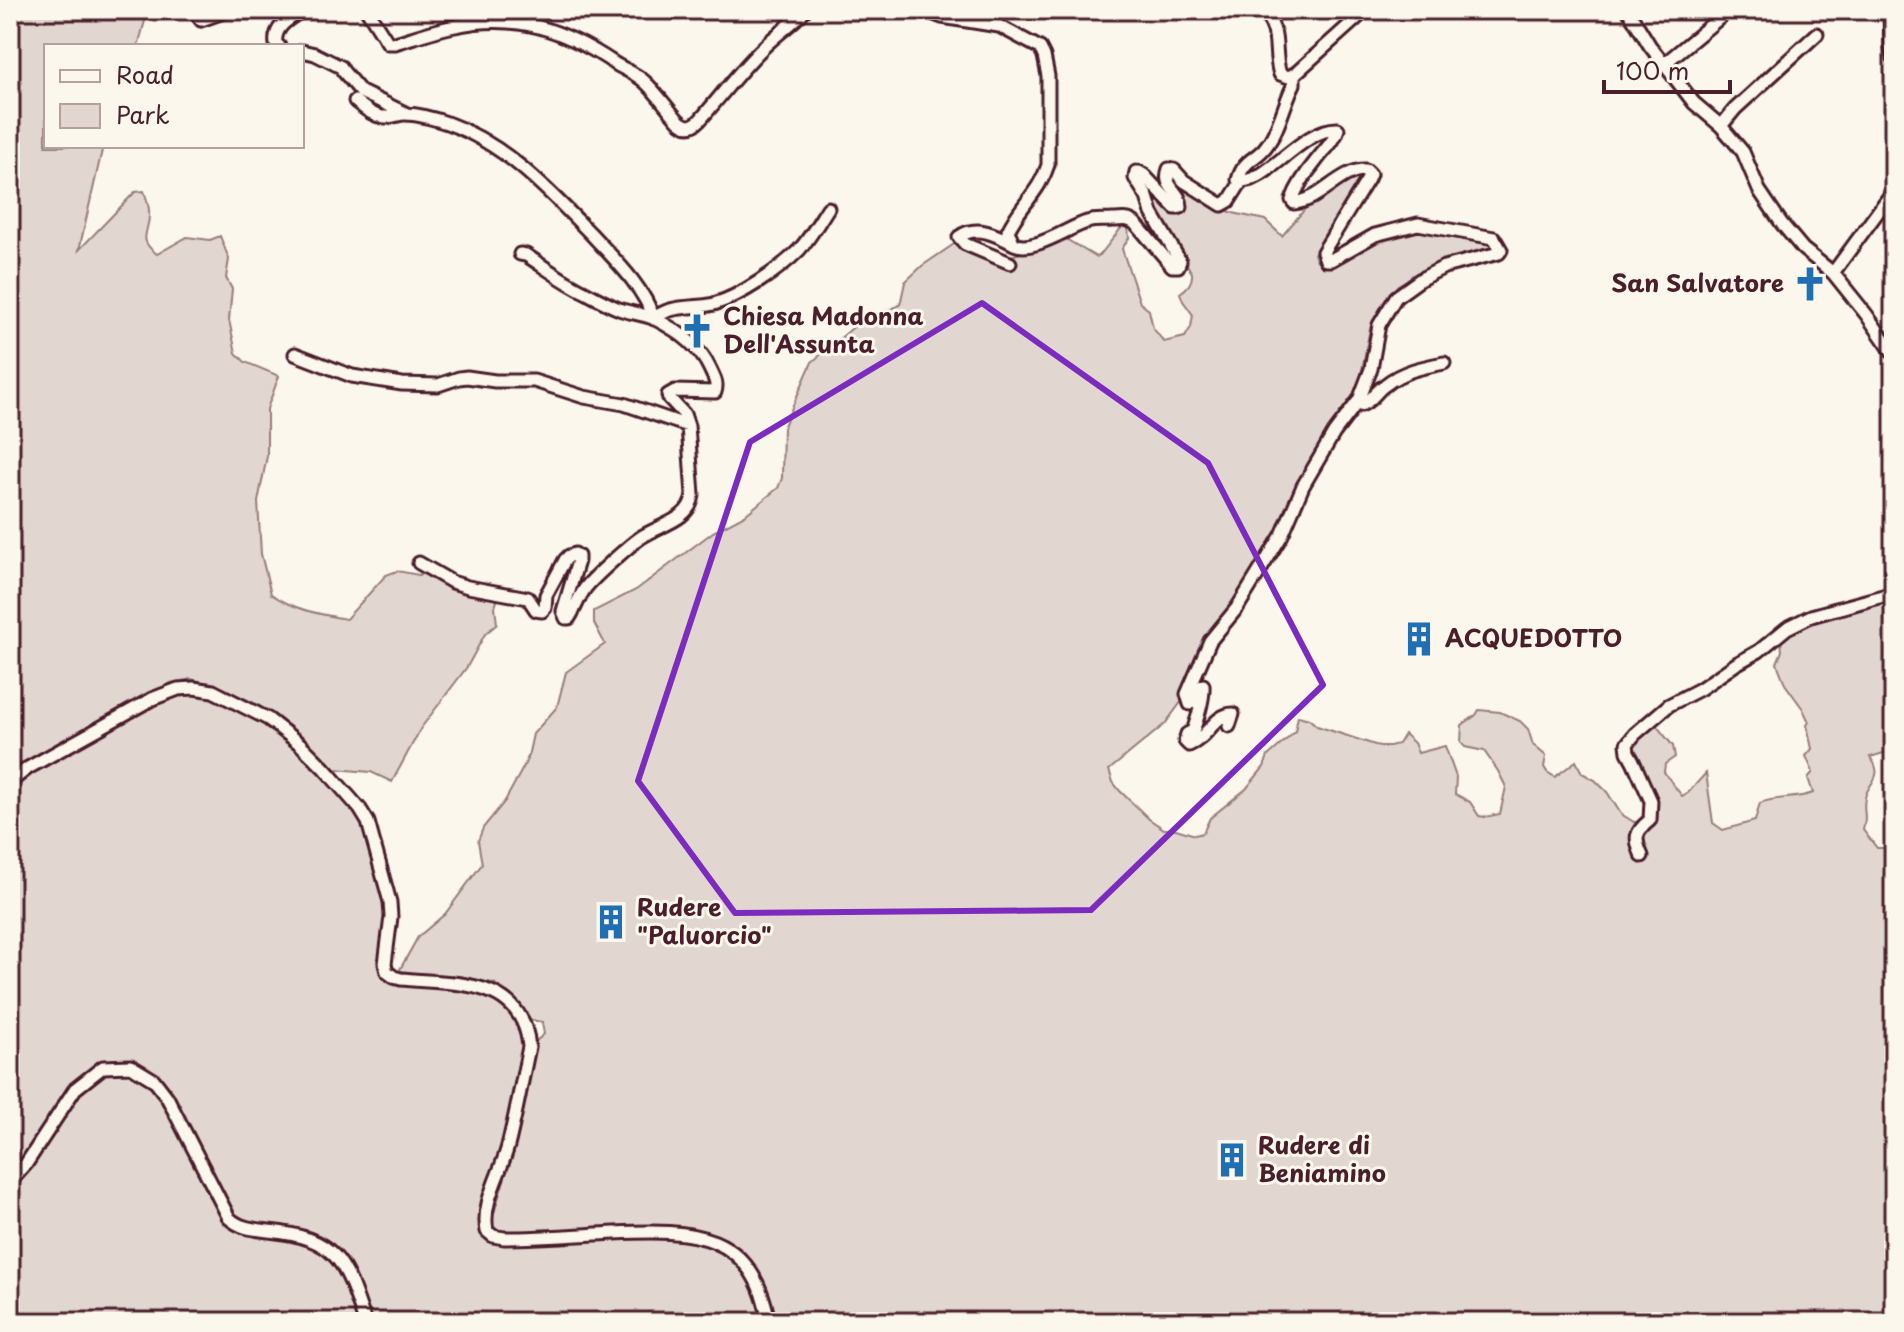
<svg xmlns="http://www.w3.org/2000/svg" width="1904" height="1332" viewBox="0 0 1904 1332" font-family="'Playpen Sans',sans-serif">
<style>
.green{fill:#e2d7d0;stroke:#967b7e;stroke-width:2}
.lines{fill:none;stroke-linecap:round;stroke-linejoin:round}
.minor-casing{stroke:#4a1f2b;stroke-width:17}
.minor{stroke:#fbf7ec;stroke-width:11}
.marked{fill:none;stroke:#7b2cbf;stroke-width:6;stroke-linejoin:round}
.labels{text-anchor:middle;stroke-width:6;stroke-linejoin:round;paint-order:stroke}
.poi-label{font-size:24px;font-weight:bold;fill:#4a1f2b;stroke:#fbf7ec;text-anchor:start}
</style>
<rect width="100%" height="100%" fill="#fbf7ec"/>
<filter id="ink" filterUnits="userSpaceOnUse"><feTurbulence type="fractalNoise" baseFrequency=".0125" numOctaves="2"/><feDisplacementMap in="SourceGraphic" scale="16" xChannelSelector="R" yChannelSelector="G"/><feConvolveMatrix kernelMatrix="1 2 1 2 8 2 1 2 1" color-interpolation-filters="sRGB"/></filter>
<g filter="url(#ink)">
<path class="green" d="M 10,10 L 148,10 L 138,46 L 46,46 L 46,146 L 103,146 L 79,250 L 135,192 L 144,191 C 146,197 149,205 149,211 C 151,232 135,238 157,254 L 187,237 L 210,240 L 220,236 L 229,259 L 226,278 L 232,289 L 229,320 L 236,353 L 245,362 L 279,376 L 267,409 L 267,456 L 258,502 L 261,554 L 271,594 C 295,610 318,614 346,619 L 386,575 L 397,571 L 419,575 L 441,568 L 456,580 L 498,598 L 495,607 L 497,624 L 485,634 L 467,667 L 421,728 L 392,782 L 371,772 L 335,769 L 309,743 L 257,704 L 217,686 L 191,679 L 171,683 L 15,771 L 10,777 Z
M 1356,174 L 1359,175 L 1358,180 L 1325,234 L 1314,254 C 1316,261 1318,263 1325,265 L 1376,238 L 1411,228 L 1478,239 L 1490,244 L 1492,249 L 1431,267 L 1398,285 L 1382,305 L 1370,328 L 1359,385 L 1341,416 L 1284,526 L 1243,590 L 1209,635 L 1187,694 L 1165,724 L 1109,770 L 1113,782 L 1120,791 L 1149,819 L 1164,829 L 1176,829 L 1195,835 L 1203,833 L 1210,818 L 1246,789 L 1264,767 L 1268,756 L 1295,732 L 1298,716 L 1309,719 L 1317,726 L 1375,745 L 1386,747 L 1398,744 L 1404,734 L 1414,743 L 1418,753 L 1445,746 L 1456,777 L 1455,794 L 1470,802 L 1479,816 L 1485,817 L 1500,814 L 1506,787 L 1498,771 L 1484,751 L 1465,747 L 1461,742 L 1462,725 L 1476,715 L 1479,710 L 1500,712 L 1520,721 L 1528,729 L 1533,745 L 1546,756 L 1544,767 L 1547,772 L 1555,777 L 1576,761 L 1582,773 L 1595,780 L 1607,792 L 1621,814 L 1634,822 L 1645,821 L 1652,812 C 1645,796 1625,763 1633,746 C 1637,737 1648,730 1656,725 L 1673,746 L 1675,757 L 1665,764 L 1664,772 L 1682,796 L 1688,793 L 1706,773 L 1713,823 L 1723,830 L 1755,821 L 1760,803 C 1777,796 1795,800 1813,793 L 1808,778 L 1813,772 L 1806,756 L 1812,749 L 1807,725 L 1809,722 L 1803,709 L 1785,684 L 1777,663 L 1782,651 L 1781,639 L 1807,621 L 1894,597 L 1894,750 L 1870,757 C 1874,762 1878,768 1876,775 C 1874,783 1866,789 1865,798 C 1862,812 1868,815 1863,830 L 1877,848 L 1883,848 L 1894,843 L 1894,1322 L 772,1322 L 763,1282 L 753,1265 L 742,1252 L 711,1234 L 680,1227 L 504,1235 L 493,1229 L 491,1223 L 518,1133 L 534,1043 L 544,1034 L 542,1022 L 529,1020 L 518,1002 L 494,983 L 399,971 L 418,937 L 445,914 L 482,864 L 478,841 L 483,828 L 505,801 L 523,768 L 528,757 L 533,734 L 557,707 L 566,672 L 605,644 L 594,623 L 594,611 L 636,590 L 713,532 L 745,515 L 778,488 L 782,478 L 783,428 L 812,362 L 857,324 L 900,305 L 905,282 L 922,266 L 957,242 L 966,251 L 1011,256 L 1066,239 L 1096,257 L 1100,255 L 1122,227 L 1128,227 L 1129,238 L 1122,249 L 1140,303 L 1149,310 L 1153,328 L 1164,342 L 1185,337 L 1191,327 L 1193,315 L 1183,301 L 1180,293 C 1188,288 1193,282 1192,273 L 1152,206 L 1152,197 L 1178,216 L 1187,212 L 1185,200 L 1170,178 L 1178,180 L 1220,207 L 1233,213 L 1265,220 L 1282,236 L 1310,203 Z
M 194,693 C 254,705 299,748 338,792 C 350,807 363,819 368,838 C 374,859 386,895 386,916 C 386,933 375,954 381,971 C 384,979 391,982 400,984 C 447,989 518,982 523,1047 C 516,1081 511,1117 501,1151 C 493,1178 476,1206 481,1235 L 491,1242 L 503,1243 L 650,1237 L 695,1241 L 713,1247 L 735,1261 L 743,1270 L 755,1292 L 763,1322 L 371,1322 C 357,1279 347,1242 299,1229 C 291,1226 282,1226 274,1226 C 259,1224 245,1225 233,1214 L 172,1094 L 158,1076 L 133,1060 L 101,1061 L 71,1085 L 21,1160 L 10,1173 L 10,797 C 13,792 16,786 20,781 C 34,767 57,758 74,749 C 109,729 154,697 194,693 Z
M 130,1070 L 151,1084 L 163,1100 L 232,1227 C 247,1235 265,1235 281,1237 C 337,1243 345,1276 360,1322 L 10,1322 L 10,1188 L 29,1166 L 79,1092 L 105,1071 Z"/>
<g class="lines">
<g class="minor-casing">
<path id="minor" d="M 203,10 L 198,16 L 201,20 L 229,10
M 367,10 L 388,43 L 395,43 C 415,37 435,30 455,26 C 516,13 563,29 614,63 C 623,69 637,74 645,82 C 657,93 667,108 678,120 C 686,128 692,128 700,120 C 722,95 742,67 767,44 C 781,31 792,24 805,10
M 924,10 L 942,17 L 999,26 L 1040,48 L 1044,56 L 1048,76 L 1048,165 C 1040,191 1019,207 1008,231 L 1014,244 C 1033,253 1067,228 1087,222 C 1096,219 1104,221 1113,220 C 1123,220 1128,217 1137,225 L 1172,266 L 1178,266 L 1180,261 L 1152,213 L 1147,197 L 1135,178 L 1136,172 L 1139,172 L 1144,175 L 1175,208 L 1181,207 C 1181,190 1162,188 1169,169 L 1174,170 L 1184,181 L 1222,205 L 1229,201 L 1241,182
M 1261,10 C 1283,31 1272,50 1280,74 L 1289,77 L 1296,73 L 1366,10
M 1628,10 L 1650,46 L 1694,103 L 1721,126 L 1743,152 L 1759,190 L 1782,224 L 1803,249 L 1833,273 L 1866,314 L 1894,354
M 1890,10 L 1891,46 L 1894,59
M 279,46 L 276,44 C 273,26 291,18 303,10
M 302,51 L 315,54 L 341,67 L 343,71 L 361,92 L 405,113
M 1664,64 L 1729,10
M 1294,76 L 1294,84 C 1284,103 1280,128 1267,145 C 1257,160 1244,158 1238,180 C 1265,188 1300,128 1338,129 C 1335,141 1324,150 1316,161 C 1307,172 1297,186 1292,200 L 1294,203 C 1321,201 1340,169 1366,170 L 1370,174 L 1368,179 L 1323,252 L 1326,260 L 1331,260 L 1375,235 L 1418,224 L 1494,238 L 1501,250 L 1499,253 L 1444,267 L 1421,279 L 1396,297 L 1379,325 L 1371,369 L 1359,400 L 1361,405 C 1371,402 1376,391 1385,385 C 1402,371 1423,367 1444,363
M 1894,96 L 1892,110 L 1894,113
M 355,101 C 364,108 375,118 387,117 C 393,117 399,114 405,114 C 418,114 435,119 447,123 C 506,144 550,192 592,235 C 615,260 643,286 654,319 C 669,304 695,309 714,304 C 741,296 779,270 799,250 C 810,238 819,222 828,208
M 1721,126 L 1735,109 L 1817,34
M 1010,263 L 965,244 L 959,237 C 976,224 997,235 1014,244
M 1833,273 L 1894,190
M 295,354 L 352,376 L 402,384 L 438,385 L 459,378 L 467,377 L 495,381 L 534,381 L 584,397 L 624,404 L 688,426
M 419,563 L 452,582 L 468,587 L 528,598 L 536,610 L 542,611 L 545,608 L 546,595 L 565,560 L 569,556 L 575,554 L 578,556 L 578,561 L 563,611 L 566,618 L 569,618 C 575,609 578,599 584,590 C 590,580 632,543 643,536 C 662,524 690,520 693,495 L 688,426 L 684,414 L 669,398 L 668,395 L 675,391 L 715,392 C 718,383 714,378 710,369 C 700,347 677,330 655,319 C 644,314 630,313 619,309 C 607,304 596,298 585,292 C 564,282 546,268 526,255 L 520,254
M 1229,726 L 1233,714 C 1214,714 1208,738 1189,745 L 1185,741 L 1187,734 L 1193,731 C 1198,717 1204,699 1203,685 C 1197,690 1196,697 1190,704 L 1187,694 L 1210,641 L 1237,608 L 1282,535 L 1303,486 L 1334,433 L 1359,400
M 10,786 L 14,779 L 28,768 L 152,699 L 178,689 L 194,688 L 213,691 L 268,719 L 300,744 L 324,768 L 360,809 L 368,822 L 390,902 L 391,917 L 385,964 L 387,972 L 394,977 L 401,979 C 452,984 523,977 529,1047 C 522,1080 516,1114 508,1146 C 501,1173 481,1203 487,1231 L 493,1236 L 504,1238 C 541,1238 578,1235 615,1233 C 692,1229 753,1231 769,1322
M 1642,856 C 1634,838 1635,832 1650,820 L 1651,801 L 1633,761 L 1628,752 L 1627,744 L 1635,734 L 1669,705 L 1700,689 L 1736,664 L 1759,651 L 1787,628 L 1811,616 L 1894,593
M 10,1182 L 26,1164 L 75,1089 L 103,1067 L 131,1066 L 154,1080 L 167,1097 L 229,1218 C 241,1229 254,1229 269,1231 C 338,1238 345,1262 365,1322"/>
</g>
<use href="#minor" class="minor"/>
</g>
</g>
<path class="marked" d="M 982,303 L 1208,463 L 1323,685 L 1091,910 L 735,913 L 638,781 L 750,442 Z"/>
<defs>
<g id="church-bare" transform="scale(2.76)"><path d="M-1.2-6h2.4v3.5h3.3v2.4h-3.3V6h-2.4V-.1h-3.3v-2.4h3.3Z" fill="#1f6fb2" stroke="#fbf7ec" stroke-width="2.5" paint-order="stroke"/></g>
<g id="building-bare" transform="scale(2.76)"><path d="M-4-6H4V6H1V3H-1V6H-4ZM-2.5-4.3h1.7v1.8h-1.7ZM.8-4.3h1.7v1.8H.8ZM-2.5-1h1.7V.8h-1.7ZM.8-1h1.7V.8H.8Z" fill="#1f6fb2" stroke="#fbf7ec" stroke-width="2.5" paint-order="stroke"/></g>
</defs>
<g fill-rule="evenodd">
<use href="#church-bare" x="1810" y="284"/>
<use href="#church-bare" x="697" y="331"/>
<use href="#building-bare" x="1419" y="639"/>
<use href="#building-bare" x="611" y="922"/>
<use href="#building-bare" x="1232" y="1160"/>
</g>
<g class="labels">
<g class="poi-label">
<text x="1784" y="292" text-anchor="end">San Salvatore</text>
<text x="723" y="325">Chiesa Madonna<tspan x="723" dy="28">Dell'Assunta</tspan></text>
<text x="1445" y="647">ACQUEDOTTO</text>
<text x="637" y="916">Rudere<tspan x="637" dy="28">"Paluorcio"</tspan></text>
<text x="1258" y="1154">Rudere di<tspan x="1258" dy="28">Beniamino</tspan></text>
</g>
</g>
<rect width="1904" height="1332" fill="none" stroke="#fbf7ec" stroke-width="40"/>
<rect x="20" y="20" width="1864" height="1292" fill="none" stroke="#4a1f2b" stroke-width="3" filter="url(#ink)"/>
<rect x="44" y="44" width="260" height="104" fill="#fbf7ec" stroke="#b4a19f" stroke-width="2"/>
<rect x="60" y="70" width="40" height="12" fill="#fbf7ec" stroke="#b4a19f" stroke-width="2"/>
<text x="116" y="84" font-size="24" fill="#4a1f2b">Road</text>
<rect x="60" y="104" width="40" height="24" fill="#e2d7d0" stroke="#b4a19f" stroke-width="2"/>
<text x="116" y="124" font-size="24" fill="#4a1f2b">Park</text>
<path d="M1604 80v12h126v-12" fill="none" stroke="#4a1f2b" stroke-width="4"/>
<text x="1616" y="80" font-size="24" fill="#4a1f2b" stroke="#fbf7ec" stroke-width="6" paint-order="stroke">100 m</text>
</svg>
